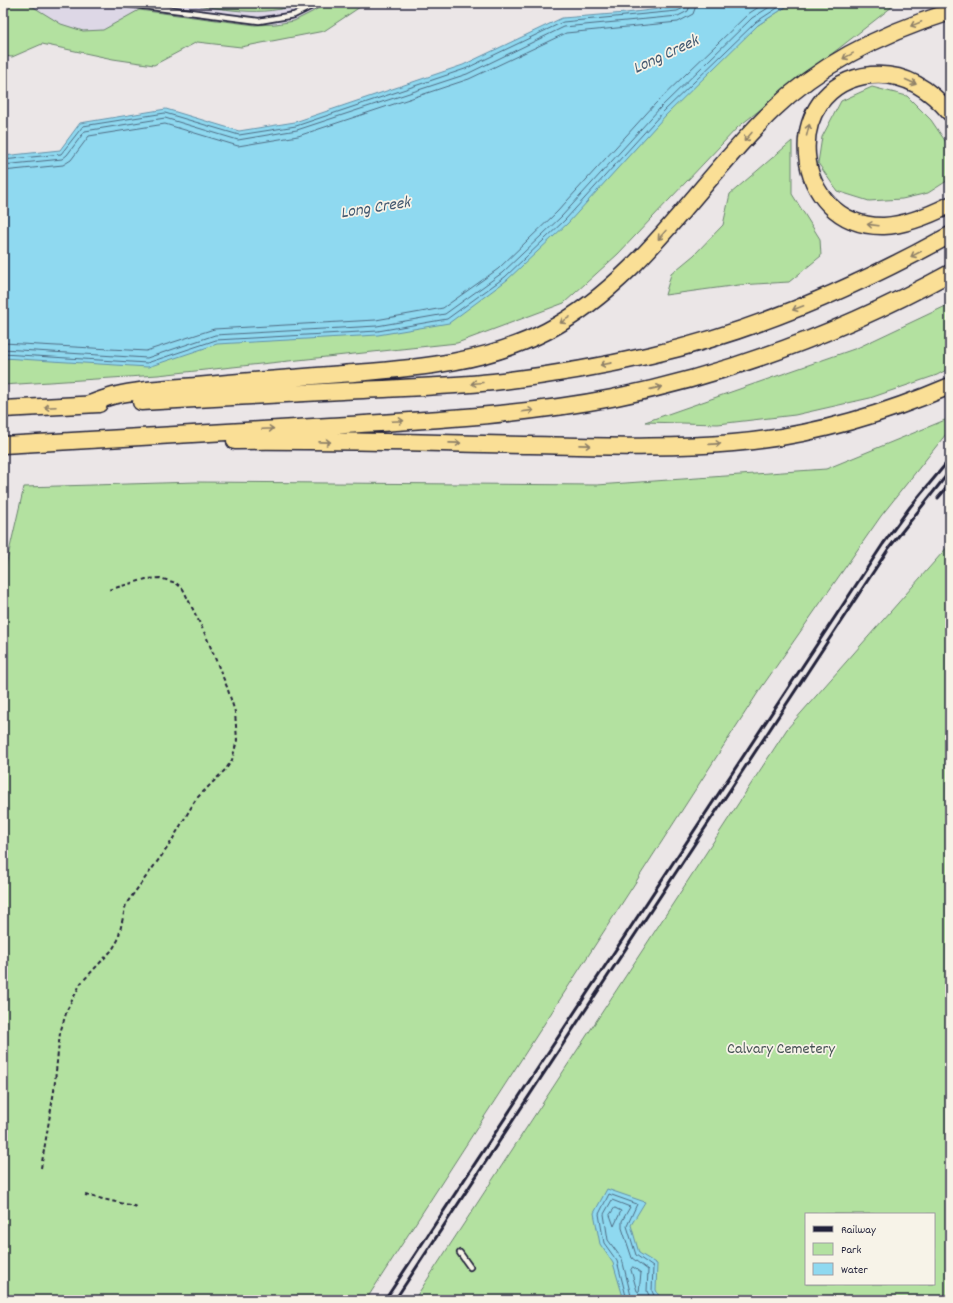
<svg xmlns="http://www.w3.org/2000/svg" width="953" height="1303" viewBox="0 0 953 1303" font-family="Dekko,sans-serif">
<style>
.built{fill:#ddd7e6}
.green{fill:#b3e1a0;stroke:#6a826e;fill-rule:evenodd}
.water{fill:#8fd9f0;stroke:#6390a8}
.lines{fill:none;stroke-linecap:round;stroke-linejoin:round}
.shore{stroke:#4e6b83;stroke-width:1}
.lane-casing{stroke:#22223b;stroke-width:8}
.highway-casing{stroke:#22223b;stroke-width:19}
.path{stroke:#22223b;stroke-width:2;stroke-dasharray:4 3;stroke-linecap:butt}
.lane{stroke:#f7f3e8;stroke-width:4.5}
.highway{stroke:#fadf96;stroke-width:16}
.rail{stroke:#22223b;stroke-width:3}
.oneway{stroke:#8e8068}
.labels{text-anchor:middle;stroke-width:3.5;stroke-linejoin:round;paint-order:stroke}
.park-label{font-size:16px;fill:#465254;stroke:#f7f3e8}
.water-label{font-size:17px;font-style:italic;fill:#435971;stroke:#f7f3e8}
</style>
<rect width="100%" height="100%" fill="#ebe6e7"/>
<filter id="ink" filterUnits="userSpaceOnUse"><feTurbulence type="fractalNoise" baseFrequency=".025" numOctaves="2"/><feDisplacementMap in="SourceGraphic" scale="8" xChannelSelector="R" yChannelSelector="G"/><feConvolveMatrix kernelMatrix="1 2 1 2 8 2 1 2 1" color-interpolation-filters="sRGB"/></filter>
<g filter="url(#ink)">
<path class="built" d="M 3,3 L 366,3 L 324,31 L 241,47 L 197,42 L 154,65 L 113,59 L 42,44 L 12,57 L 3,56 Z"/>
<path class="green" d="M 3,3 L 27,3 L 61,24 L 83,31 L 103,30 L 139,10 L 255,25 L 276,24 L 294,21 L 312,12 L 327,3 L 366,3 L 324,31 L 241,47 L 197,42 L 154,65 L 113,59 L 42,44 L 12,57 L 3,56 Z
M 182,3 L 301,3 C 262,19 221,8 182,3 Z
M 792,3 L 897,3 L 738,127 L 618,254 L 564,303 L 457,343 L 158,375 L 3,385 L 3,267 L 758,25 Z
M 872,87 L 907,96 L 931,120 L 950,148 L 950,179 L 928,193 L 902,199 L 869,201 L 837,191 L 818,163 L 822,137 L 841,101 Z
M 792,141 L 792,194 L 820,239 L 821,256 L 789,282 L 739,285 L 665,295 L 671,274 L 694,255 L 723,225 L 730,194 Z
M 950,304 L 950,368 L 937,375 L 870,398 L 795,415 L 718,424 L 645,422 L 857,348 Z
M 950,418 L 950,429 L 881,516 L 759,691 L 366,1300 L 3,1300 L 3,578 L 24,487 L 196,482 L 597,485 L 826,469 Z
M 950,544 L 950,1300 L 414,1300 L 787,729 ZM 806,1214 L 934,1214 L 934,1284 L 806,1284 Z"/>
<path class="water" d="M 685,3 L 792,3 L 758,25 L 666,115 L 568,223 L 507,280 L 449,323 L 378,335 L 217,344 L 148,367 L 3,358 L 3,156 L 60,150 L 80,123 L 166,109 L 239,131 L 295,122 L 463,65 L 562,18 L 626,13 L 676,7 Z
M 607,1189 L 645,1202 L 631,1225 L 639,1253 L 657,1264 L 656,1290 L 661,1300 L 624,1300 L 613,1263 L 600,1244 L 594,1213 Z"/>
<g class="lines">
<path class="shore" d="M 3,160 L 61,154 L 83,126 L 165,113 L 239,135 L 296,126 L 465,69 L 563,22 L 677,11 L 684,8 L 686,3
M 3,165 L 62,159 L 67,155 L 85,131 L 165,118 L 238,140 L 297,130 L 467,74 L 564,27 L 678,16 L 688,11 L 691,3
M 3,171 L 63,165 L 71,160 L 89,136 L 165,124 L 238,146 L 298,136 L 469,79 L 566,33 L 678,22 L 693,14 L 697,3
M 3,343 L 146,351 L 214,329 L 376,320 L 443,308 L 498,269 L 557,212 L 655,104 L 748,14 L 765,3
M 3,349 L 147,358 L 215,335 L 377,326 L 445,314 L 502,273 L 562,216 L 660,108 L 752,18 L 776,3
M 3,354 L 147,363 L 216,340 L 378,331 L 447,319 L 505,277 L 565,220 L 663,112 L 756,22 L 785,3
M 615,1208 L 621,1211 L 614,1226 L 610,1215 Z
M 633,1267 L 641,1273 L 639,1292 L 637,1291 L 631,1270 Z
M 627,1300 L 617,1261 L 604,1243 L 599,1214 L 609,1194 L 637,1204 L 627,1226 L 636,1255 L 653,1267 L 652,1291 L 656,1300
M 632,1300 L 622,1259 L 608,1240 L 604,1214 L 612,1200 L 630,1207 L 622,1221 L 622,1228 L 632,1258 L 648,1270 L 647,1291 L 651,1300"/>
<g class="lane-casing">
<path id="lane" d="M 120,3 L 259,21 L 294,15 L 318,3
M 460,1253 L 470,1267"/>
</g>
<g class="highway-casing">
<path id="highway" d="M 950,113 C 930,89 904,72 871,75 C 777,85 790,228 884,226 C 907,225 930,215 950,205
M 141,402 C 208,398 275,395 342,391 C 392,388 443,387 493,382 C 546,376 599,367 651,355 C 756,331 856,287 950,235
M 89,404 C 98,401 107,397 117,395 C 142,389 170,388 196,386 C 249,381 302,377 354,373 C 421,368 487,362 547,331 C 643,280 697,183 773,110 C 821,63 886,32 950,12
M 3,409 L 99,404
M 235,441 C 333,440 432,443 530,445 C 597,446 665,449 733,443 C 807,437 882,415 950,386
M 3,445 C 112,439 221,432 330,426 C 425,420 519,416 612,398 C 730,374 844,331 950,273"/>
</g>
<path class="path" d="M 41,1168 L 54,1091 L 60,1033 L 67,1010 L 81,983 L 112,950 L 118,940 L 126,904 L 168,847 L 196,799 L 226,769 L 232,760 L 237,740 L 235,712 L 227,687 L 206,636 L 183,589 L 176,583 L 160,578 L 146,579 L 108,590
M 85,1195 L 138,1207"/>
<use href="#lane" class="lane"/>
<use href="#highway" class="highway"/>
<path class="rail" d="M 938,498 L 950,484
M 385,1300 L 883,544 L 910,507 L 950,459
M 395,1300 L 889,548 L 950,471"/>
</g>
<defs><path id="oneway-shaft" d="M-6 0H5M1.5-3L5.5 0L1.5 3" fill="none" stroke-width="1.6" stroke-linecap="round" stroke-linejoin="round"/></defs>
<g class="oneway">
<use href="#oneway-shaft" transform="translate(916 24) rotate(158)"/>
<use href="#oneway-shaft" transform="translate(848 56) rotate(151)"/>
<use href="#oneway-shaft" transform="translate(911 82) rotate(24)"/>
<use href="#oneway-shaft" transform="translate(808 130) rotate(-76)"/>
<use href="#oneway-shaft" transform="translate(748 137) rotate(131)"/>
<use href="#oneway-shaft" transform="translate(873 225) rotate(-173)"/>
<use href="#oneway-shaft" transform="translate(662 235) rotate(131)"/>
<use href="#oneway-shaft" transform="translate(916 254) rotate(152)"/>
<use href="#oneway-shaft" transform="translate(798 308) rotate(159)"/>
<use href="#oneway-shaft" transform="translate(565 320) rotate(148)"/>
<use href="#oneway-shaft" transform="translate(606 364) rotate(169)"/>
<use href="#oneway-shaft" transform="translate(477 383) rotate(175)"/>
<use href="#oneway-shaft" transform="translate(656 388) rotate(-13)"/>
<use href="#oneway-shaft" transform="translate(50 407) rotate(177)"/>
<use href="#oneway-shaft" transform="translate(528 411) rotate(-7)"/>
<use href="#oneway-shaft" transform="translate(398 421) rotate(-3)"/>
<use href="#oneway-shaft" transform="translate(268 429) rotate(-3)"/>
<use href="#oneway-shaft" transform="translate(325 442) rotate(1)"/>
<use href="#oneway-shaft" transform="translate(455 443) rotate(1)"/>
<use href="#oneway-shaft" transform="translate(715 444) rotate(-4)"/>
<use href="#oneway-shaft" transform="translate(585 445) rotate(1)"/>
</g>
</g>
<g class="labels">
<g class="park-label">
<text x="781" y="1053">Calvary Cemetery</text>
</g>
<g class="water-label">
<text transform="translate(665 53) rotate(-25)" y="6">Long Creek</text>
<text transform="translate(375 206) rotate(-9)" y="6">Long Creek</text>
</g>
</g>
<rect width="953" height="1303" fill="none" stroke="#f7f3e8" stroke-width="16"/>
<rect x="8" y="8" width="937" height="1287" fill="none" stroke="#22223b" stroke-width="1.5" filter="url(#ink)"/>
<rect x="805" y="1213" width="130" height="72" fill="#f7f3e8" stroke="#a29fa3"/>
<rect x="813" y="1226" width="20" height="6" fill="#22223b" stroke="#a29fa3"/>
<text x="841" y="1233" font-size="12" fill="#22223b">Railway</text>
<rect x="813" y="1243" width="20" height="12" fill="#b3e1a0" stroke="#a29fa3"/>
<text x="841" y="1253" font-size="12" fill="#22223b">Park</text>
<rect x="813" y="1263" width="20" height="12" fill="#8fd9f0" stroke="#a29fa3"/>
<text x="841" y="1273" font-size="12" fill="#22223b">Water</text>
</svg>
